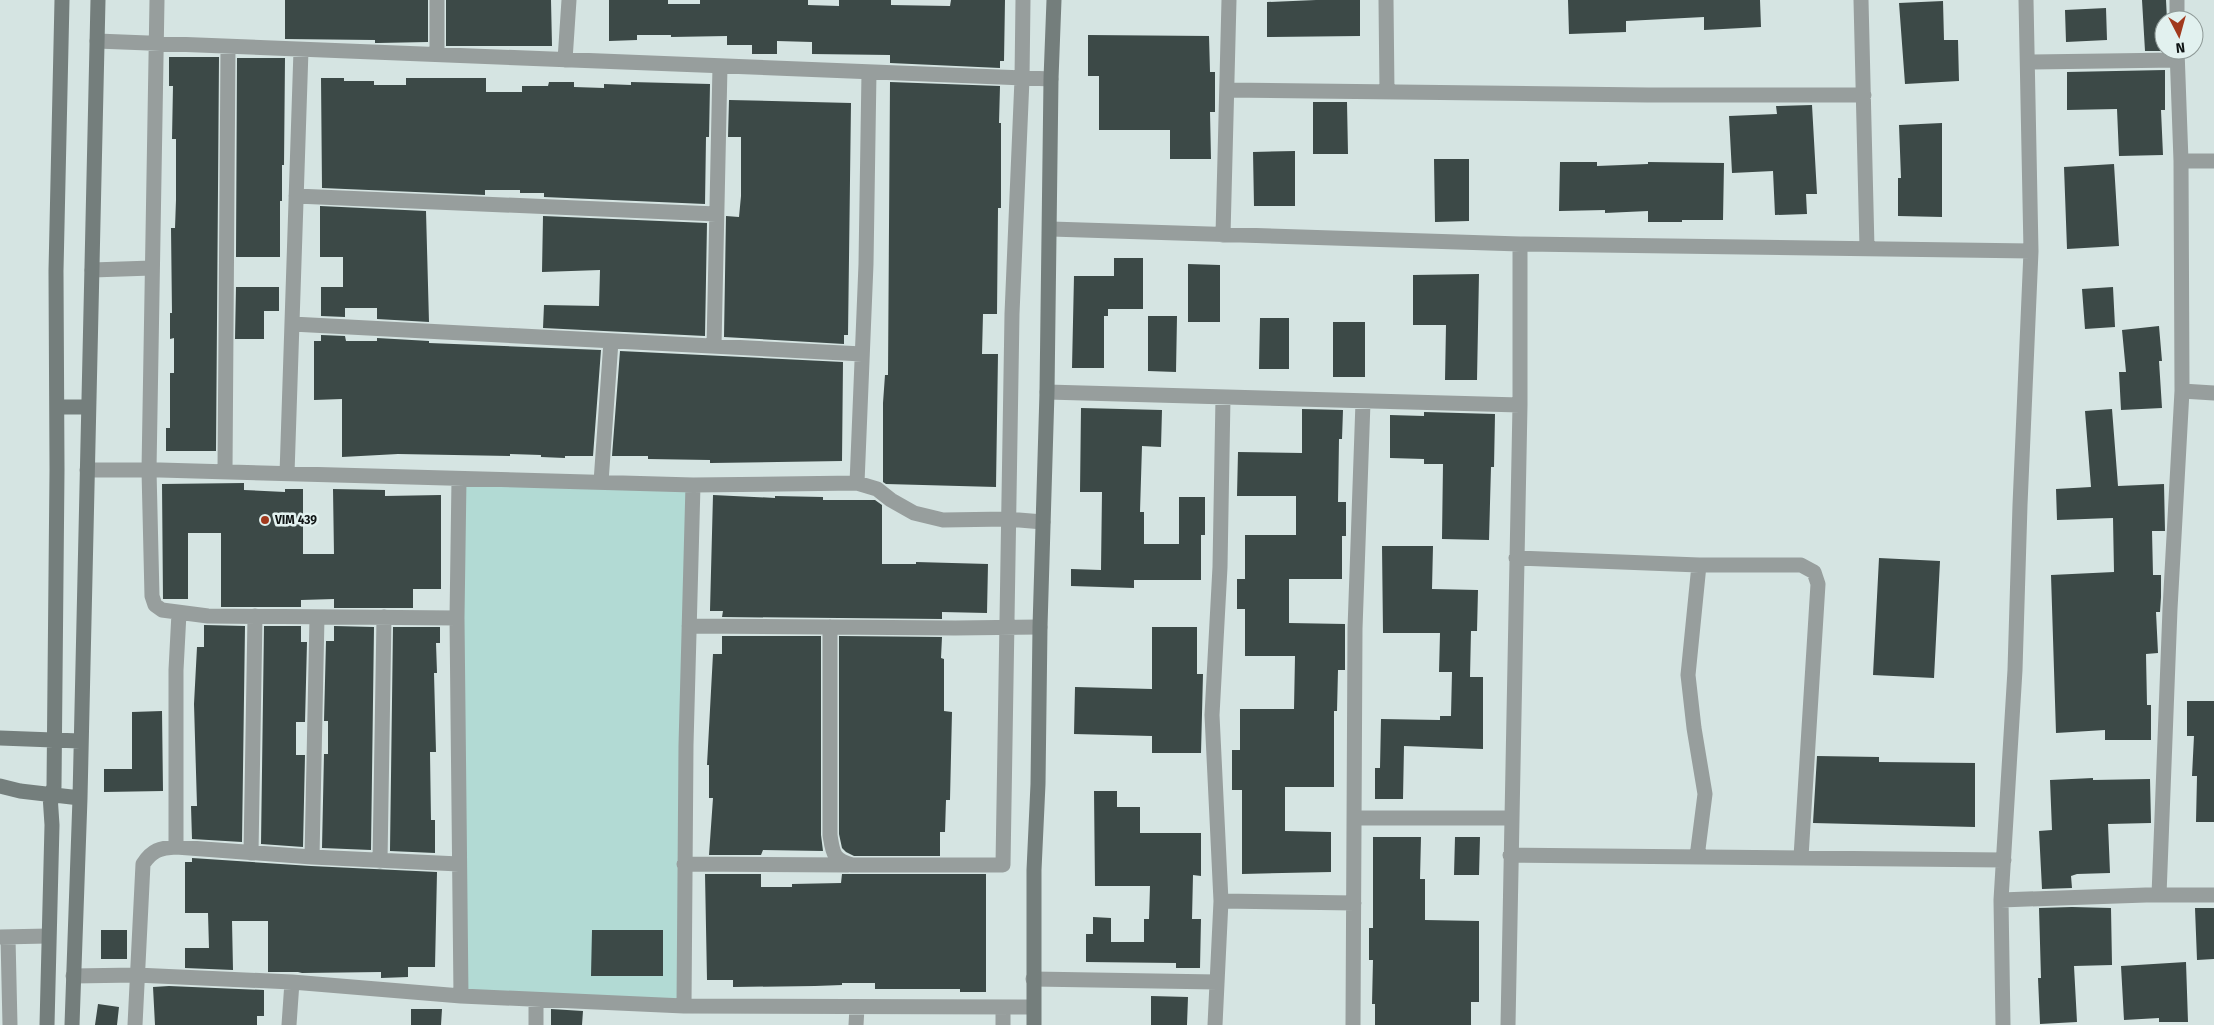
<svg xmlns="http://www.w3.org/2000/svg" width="2214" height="1025" viewBox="0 0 2214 1025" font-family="'Fira Sans',sans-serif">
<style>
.green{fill:#b2dad4}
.building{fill:#3c4947}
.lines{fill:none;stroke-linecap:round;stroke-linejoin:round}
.street{stroke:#979e9d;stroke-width:15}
.secondary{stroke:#747e7c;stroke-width:15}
.poi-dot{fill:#a1391d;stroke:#e2f1ef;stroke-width:2}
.labels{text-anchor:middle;stroke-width:5;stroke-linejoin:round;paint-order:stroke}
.poi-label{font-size:12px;font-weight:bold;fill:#0f1414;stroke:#e2f1ef;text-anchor:start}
</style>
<rect width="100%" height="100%" fill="#d5e4e2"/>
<path class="green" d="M 460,479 L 693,485 L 680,1003 L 461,996 Z"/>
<path class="building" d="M 285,0 L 428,0 L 428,42 L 378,43 L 375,43 L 375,40 L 285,39 Z
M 446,0 L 551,0 L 552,46 L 446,46 Z
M 609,0 L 668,0 L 668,4 L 700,4 L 700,0 L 808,0 L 808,5 L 839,6 L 839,0 L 891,0 L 891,5 L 950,6 L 951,0 L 1005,0 L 1004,61 L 1000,61 L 1000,68 L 890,63 L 890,55 L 812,54 L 812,42 L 777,41 L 777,54 L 752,54 L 752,45 L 727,45 L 727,36 L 671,37 L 671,35 L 637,35 L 637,40 L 609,41 Z
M 1316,0 L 1360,0 L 1360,36 L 1267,37 L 1267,2 Z
M 1568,0 L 1760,0 L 1761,27 L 1704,30 L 1704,17 L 1626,21 L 1626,32 L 1569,34 Z
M 2142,0 L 2166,0 L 2167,20 L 2164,20 L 2164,51 L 2145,51 Z
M 1943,1 L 1944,40 L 1958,40 L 1959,81 L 1905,84 L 1899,3 Z
M 2106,8 L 2107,40 L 2066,42 L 2065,10 Z
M 1088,35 L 1209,36 L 1210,72 L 1215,72 L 1215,112 L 1210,112 L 1211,159 L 1170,159 L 1170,130 L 1099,130 L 1099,76 L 1088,76 Z
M 169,57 L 219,57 L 216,451 L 166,451 L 166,428 L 170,428 L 170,373 L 174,373 L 174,338 L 170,339 L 170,313 L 172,313 L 171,228 L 175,228 L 176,200 L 176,139 L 172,139 L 173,86 L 169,86 Z
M 237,58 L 285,58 L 284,165 L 282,165 L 282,201 L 280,201 L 280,257 L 236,257 Z
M 2165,70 L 2165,110 L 2161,110 L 2163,155 L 2119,156 L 2117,109 L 2067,110 L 2067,72 Z
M 321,78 L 344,78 L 344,81 L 374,81 L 374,85 L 406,85 L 406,78 L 486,78 L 486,92 L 522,92 L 522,86 L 548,86 L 549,82 L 574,82 L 574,87 L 604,88 L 604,84 L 631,85 L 631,82 L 710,84 L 709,137 L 706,137 L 705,204 L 544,197 L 544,193 L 520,193 L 520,190 L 485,190 L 485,195 L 322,188 Z
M 890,82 L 1000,86 L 999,123 L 1001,123 L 1001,208 L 998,208 L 997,314 L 983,314 L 982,354 L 998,354 L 996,487 L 886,484 L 883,482 L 883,403 L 885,375 L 888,375 Z
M 729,100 L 851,103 L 848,335 L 844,335 L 844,344 L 724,337 L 726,216 L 739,217 L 741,196 L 741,137 L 728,137 Z
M 1313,102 L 1347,102 L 1348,154 L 1313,154 Z
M 1812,105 L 1817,194 L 1806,194 L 1807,214 L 1775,215 L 1773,171 L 1732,173 L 1729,116 L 1777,114 L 1776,106 Z
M 1942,123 L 1942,217 L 1898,216 L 1898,178 L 1901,178 L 1899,125 Z
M 1295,151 L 1295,206 L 1254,206 L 1253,152 Z
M 1434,159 L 1469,159 L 1469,221 L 1435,222 Z
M 1560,162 L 1597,162 L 1597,166 L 1648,164 L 1648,162 L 1724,163 L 1723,220 L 1682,220 L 1682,222 L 1648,222 L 1648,211 L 1605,213 L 1605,210 L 1559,211 Z
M 2114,164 L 2119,246 L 2067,249 L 2064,167 Z
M 320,206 L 426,211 L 429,322 L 377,319 L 377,308 L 345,308 L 345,317 L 321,316 L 321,287 L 343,287 L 343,257 L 320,257 Z
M 543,216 L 707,223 L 705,336 L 543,328 L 544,305 L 599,306 L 600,270 L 542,272 Z
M 1114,258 L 1143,258 L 1143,309 L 1108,309 L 1108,316 L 1104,316 L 1104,368 L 1072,368 L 1074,276 L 1114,276 Z
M 1188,264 L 1220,265 L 1220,322 L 1188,322 Z
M 1479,274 L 1477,380 L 1445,380 L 1446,325 L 1413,325 L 1413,275 Z
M 236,287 L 279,287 L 279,311 L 264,311 L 264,339 L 235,339 Z
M 2113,287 L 2115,327 L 2085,329 L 2082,289 Z
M 1148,316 L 1177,316 L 1176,372 L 1148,371 Z
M 1260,318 L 1289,318 L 1289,369 L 1259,369 Z
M 1333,322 L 1365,322 L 1365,377 L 1333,377 Z
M 2159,326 L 2162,361 L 2159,361 L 2162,408 L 2121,410 L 2119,372 L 2126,372 L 2122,330 Z
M 321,335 L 345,336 L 346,341 L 377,341 L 377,338 L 429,341 L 429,343 L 601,350 L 593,456 L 565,456 L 565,458 L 541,457 L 541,455 L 510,454 L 510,456 L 398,454 L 342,457 L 342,399 L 314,400 L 314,341 L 321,341 Z
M 620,351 L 843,362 L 842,461 L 710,463 L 710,460 L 648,459 L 648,456 L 612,456 Z
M 1081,408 L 1162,410 L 1161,447 L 1142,446 L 1140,512 L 1144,512 L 1144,544 L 1179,544 L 1179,497 L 1205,497 L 1205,535 L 1201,535 L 1201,580 L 1134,580 L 1134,588 L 1071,586 L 1071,569 L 1101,570 L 1102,492 L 1080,492 Z
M 1302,409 L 1343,410 L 1342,439 L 1339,439 L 1338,502 L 1346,502 L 1346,536 L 1342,536 L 1342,579 L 1289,579 L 1289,623 L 1345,624 L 1345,670 L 1338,670 L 1337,711 L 1334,711 L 1334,787 L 1285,787 L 1285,831 L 1331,832 L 1331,872 L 1242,874 L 1242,790 L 1232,790 L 1232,750 L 1240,750 L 1240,709 L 1294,709 L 1295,656 L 1245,656 L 1245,609 L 1237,609 L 1237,579 L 1245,579 L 1245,535 L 1296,535 L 1296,496 L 1237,496 L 1238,452 L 1302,453 Z
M 2112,409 L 2118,486 L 2164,484 L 2165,531 L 2152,531 L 2153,575 L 2161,575 L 2161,597 L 2160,612 L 2156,612 L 2158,653 L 2146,654 L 2147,705 L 2151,705 L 2151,740 L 2105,740 L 2105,730 L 2056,733 L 2051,575 L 2114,572 L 2113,518 L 2057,520 L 2056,489 L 2091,487 L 2085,411 Z
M 1424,412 L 1495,414 L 1494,467 L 1491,467 L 1489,540 L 1442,539 L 1443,464 L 1424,464 L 1424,459 L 1390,458 L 1390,415 L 1424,416 Z
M 244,483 L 244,490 L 285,492 L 285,489 L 303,489 L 303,554 L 334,554 L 333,489 L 385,490 L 385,496 L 441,495 L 441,589 L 413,589 L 413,608 L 334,608 L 334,599 L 301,600 L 301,607 L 221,607 L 221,533 L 188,533 L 188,599 L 163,599 L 162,484 Z
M 713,495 L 775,498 L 775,496 L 823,497 L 823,500 L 875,500 L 882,505 L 882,564 L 916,564 L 916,562 L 988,564 L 987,613 L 942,612 L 942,619 L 722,617 L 723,611 L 710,611 Z
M 1382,546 L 1433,546 L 1432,589 L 1478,590 L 1477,631 L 1471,631 L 1470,677 L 1483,677 L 1483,749 L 1404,746 L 1403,799 L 1375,799 L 1375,768 L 1380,768 L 1381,719 L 1440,720 L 1440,716 L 1451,716 L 1452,672 L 1439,672 L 1440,633 L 1383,633 Z
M 1879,558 L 1940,561 L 1934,678 L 1873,675 Z
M 204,625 L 245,626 L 242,842 L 192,839 L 191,806 L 197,806 L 194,704 L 197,647 L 204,647 Z
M 264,626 L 301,626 L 301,642 L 307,642 L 305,722 L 296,722 L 296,755 L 305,755 L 303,847 L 261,844 Z
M 334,626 L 374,627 L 371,850 L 322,848 L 324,754 L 328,754 L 328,721 L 324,721 L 326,641 L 334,641 Z
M 393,627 L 440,627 L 440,643 L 436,643 L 437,673 L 434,673 L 436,752 L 430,752 L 431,820 L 435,820 L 435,853 L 390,851 Z
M 1152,627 L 1197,627 L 1197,674 L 1203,674 L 1201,753 L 1152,753 L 1152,736 L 1074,734 L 1075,687 L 1152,689 Z
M 722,636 L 821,636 L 821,835 L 823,851 L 763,850 L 761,855 L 709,855 L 713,798 L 709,798 L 709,765 L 707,765 L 713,654 L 722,654 Z
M 839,636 L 942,637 L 941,658 L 944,659 L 944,711 L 952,712 L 950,800 L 946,800 L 945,832 L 940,832 L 940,856 L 854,856 L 846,852 L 842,848 L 839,834 Z
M 2187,701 L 2214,701 L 2214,822 L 2196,822 L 2197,776 L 2192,776 L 2194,736 L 2187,736 Z
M 162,711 L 163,791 L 104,792 L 104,769 L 132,769 L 132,712 Z
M 1817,756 L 1879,757 L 1879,762 L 1975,763 L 1975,827 L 1813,823 Z
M 2093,778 L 2093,780 L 2150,779 L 2151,823 L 2108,824 L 2110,873 L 2077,874 L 2071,876 L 2072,888 L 2042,889 L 2039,831 L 2052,830 L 2050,780 Z
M 1094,791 L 1117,791 L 1117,807 L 1140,807 L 1140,833 L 1201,833 L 1201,876 L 1193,875 L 1192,919 L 1201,919 L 1200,968 L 1176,968 L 1176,963 L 1086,962 L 1086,934 L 1093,934 L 1093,917 L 1111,918 L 1111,942 L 1144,942 L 1144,919 L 1149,919 L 1150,886 L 1095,886 Z
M 1373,837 L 1421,837 L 1420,879 L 1425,879 L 1425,920 L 1479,921 L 1479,1002 L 1471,1002 L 1471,1025 L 1375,1025 L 1375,1004 L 1372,1004 L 1373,960 L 1369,960 L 1369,928 L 1373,928 Z
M 1455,837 L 1480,837 L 1479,875 L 1454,875 Z
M 192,858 L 311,866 L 437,872 L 435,967 L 408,967 L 408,977 L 381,978 L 381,972 L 302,973 L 298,972 L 268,972 L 268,921 L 232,921 L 233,970 L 185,968 L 185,948 L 209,948 L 208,913 L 185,913 L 185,862 L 192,862 Z
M 705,874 L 761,874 L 761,887 L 792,887 L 792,884 L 841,883 L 842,874 L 986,874 L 986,992 L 960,992 L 960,989 L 875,989 L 875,983 L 842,983 L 842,985 L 815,986 L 733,987 L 733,980 L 707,980 Z
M 2072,907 L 2111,908 L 2112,965 L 2074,966 L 2077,1022 L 2040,1024 L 2038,978 L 2041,978 L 2039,908 Z
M 2195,908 L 2214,908 L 2214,959 L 2197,960 Z
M 101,930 L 127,930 L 127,959 L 101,959 Z
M 592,930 L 663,930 L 663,976 L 591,976 Z
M 2186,962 L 2188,1022 L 2159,1022 L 2159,1018 L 2124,1020 L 2121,966 Z
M 169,986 L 264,990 L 264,1016 L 257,1016 L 257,1025 L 155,1025 L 153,987 Z
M 1151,996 L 1188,997 L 1187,1025 L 1151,1025 Z
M 98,1004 L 119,1007 L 117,1025 L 95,1025 Z
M 411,1009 L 442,1009 L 441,1025 L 411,1025 Z
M 551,1009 L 583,1011 L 582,1025 L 551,1025 Z"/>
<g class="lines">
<path class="street" d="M 157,0 L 149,470 L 152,596 L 155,605 L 162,610 L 208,616 L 457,618
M 1386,0 L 1387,92
M 1861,0 L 1867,248
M 2177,0 L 2177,20
M 97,41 L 1051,79
M 437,54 L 437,0
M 565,60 L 569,0
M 2028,62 L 2177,60
M 1227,90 L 1648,95 L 1864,95
M 2181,161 L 2214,161
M 296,196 L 716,214
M 1051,229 L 1520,244 L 2031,251
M 1223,235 L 1229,0
M 92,270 L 152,268
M 292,324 L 862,354
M 714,346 L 720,66
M 2182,391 L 2214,393
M 1047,392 L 1520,405
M 87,470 L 160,470 L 693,485 L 857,483 L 877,489 L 891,500 L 914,513 L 943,520 L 1007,519 L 1043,522
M 225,472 L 228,47
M 287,474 L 301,50
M 459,479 L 457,618 L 461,996
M 601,482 L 611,341
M 857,483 L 866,264 L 869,72
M 1516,558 L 1699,565 L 1801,565 L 1814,572 L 1818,584 L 1801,857
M 689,626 L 955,628 L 1040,627
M 830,627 L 830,835 C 833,854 833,859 852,865 L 1003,865 L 1012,314 L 1022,79 L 1023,0
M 1355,818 L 1511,818
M 176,847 L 176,670 L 179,613
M 251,853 L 255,616
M 1510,855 L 2004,860
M 312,857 L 317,617
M 1697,857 L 1705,794 L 1694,728 L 1688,675 L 1699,565
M 380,861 L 384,617
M 684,864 L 848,865
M 2159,895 L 2170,609 L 2182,391 L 2181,161 L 2177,50
M 2001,900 L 2146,895 L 2214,895
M 1221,901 L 1354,903
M 0,937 L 48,936
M 8,938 L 10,1025
M 73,976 L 136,975 L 292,982 L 461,996 L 684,1006 L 1033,1007
M 1033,979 L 1217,982
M 536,1000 L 536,1025
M 684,1006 L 686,745 L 693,485
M 135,1025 L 143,864 C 152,850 160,848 176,847 L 312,857 L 459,864
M 289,1025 L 292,982
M 856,1025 L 857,1007
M 1003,1025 L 1003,1008
M 1215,1025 L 1221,901 L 1212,715 L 1220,567 L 1223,397
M 1353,1025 L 1355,629 L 1363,402
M 1508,1025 L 1520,405 L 1520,244
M 2003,1025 L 2001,900 L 2015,670 L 2020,505 L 2031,251 L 2026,0"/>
<path class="secondary" d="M 57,407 L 88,407
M 0,738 L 80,741
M 0,786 L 20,791 L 80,798
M 47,1025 L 52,825 L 50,795 L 54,787 L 57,470 L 56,271 L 62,0
M 72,1025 L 80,798 L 98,0
M 1034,1025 L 1034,870 L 1038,784 L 1040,627 L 1047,392 L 1051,79 L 1054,0"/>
</g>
<circle class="poi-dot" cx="265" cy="520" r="5"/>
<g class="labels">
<g class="poi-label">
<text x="275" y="524">VIM 439</text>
</g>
</g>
<g transform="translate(2179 35) rotate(174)"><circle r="24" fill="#e2f1ef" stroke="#8e9997"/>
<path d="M0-4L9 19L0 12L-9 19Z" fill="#a1391d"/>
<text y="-8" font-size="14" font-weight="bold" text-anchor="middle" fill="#0f1414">N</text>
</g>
</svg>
